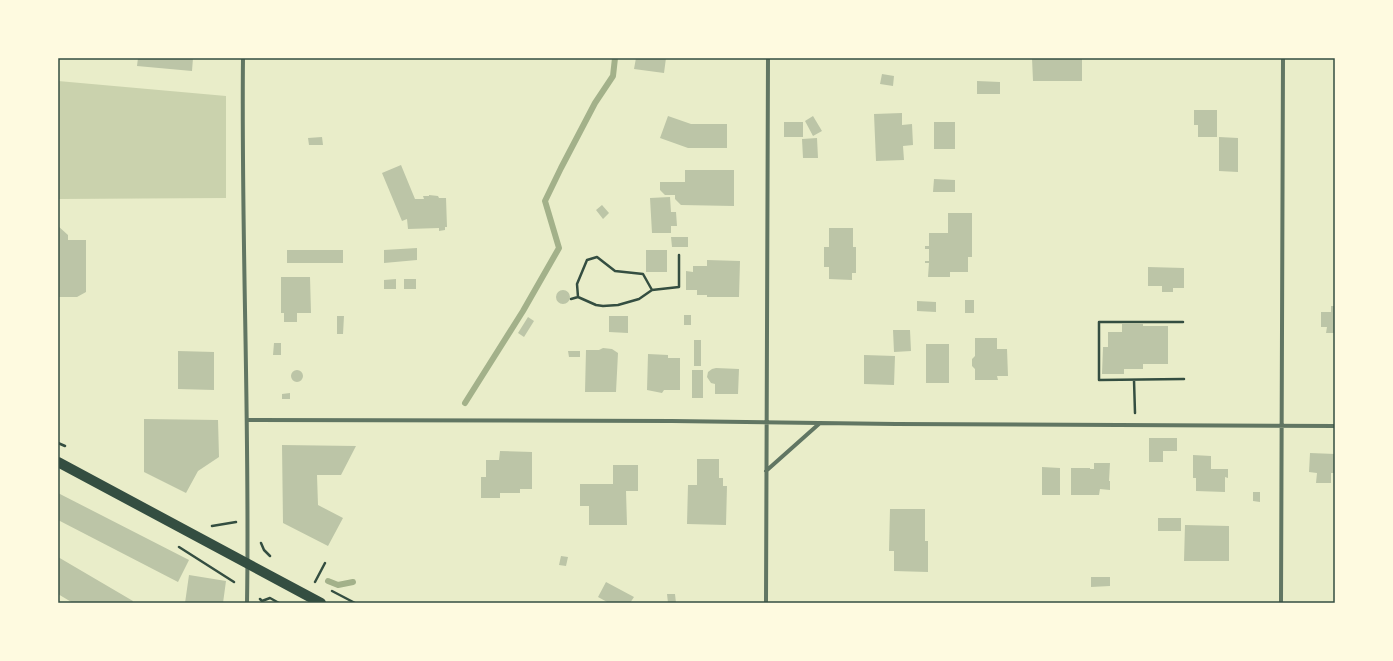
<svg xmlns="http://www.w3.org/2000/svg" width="1393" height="661" viewBox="0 0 1393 661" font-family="'Zilla Slab',serif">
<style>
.green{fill:#cad2ad}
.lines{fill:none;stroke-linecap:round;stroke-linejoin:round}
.stream{stroke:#a3b18a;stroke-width:6}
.building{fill:#bcc5a7}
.path{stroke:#344e41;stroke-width:2.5}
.minor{stroke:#617663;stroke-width:4}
.primary{stroke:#344e41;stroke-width:10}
.neatline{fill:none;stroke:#344e41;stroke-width:1.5}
</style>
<rect width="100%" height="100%" fill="#e9edc9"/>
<path class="green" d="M 58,81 L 226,96 L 226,198 L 58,199 Z"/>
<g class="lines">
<path class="stream" d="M 465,403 L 523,311 L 559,248 L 545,201 L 561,168 L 595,103 L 613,76 L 615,58
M 328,581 L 338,585 L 353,582"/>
</g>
<path class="building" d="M 138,58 L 193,58 L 192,71 L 137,66 Z
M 636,58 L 666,58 L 664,73 L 634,69 Z
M 1032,58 L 1082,58 L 1082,81 L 1033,81 Z
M 882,74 L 894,76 L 893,86 L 880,84 Z
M 977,81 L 1000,82 L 1000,94 L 977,94 Z
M 1194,110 L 1217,110 L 1217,137 L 1198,137 L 1198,125 L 1194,125 Z
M 902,113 L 902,125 L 912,124 L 913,145 L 903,146 L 904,160 L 876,161 L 874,114 Z
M 668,116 L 691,124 L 727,124 L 727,148 L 688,148 L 660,138 Z
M 813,116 L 822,131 L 813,136 L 805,121 Z
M 784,122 L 803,122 L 803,137 L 784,137 Z
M 934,122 L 955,122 L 955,149 L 934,149 Z
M 322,137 L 323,145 L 309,145 L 308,138 Z
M 1219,137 L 1238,138 L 1238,172 L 1219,171 Z
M 817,138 L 818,158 L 803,158 L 802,139 Z
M 401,165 L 415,199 L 424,199 L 423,196 L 429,196 L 429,195 L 438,196 L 439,198 L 446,198 L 447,227 L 445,227 L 445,230 L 439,231 L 439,228 L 408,229 L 407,219 L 402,221 L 382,173 Z
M 685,170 L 734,170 L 734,206 L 681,205 L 675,199 L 675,195 L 665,195 L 660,190 L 660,182 L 685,182 Z
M 934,179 L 955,180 L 955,192 L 933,192 Z
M 670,197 L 671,212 L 676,212 L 677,226 L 671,226 L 671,233 L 652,233 L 650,198 Z
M 602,205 L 609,213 L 603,219 L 596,210 Z
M 948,213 L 972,213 L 972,257 L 968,257 L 968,272 L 950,272 L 950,277 L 928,277 L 929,263 L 925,263 L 925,261 L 929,261 L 929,249 L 925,249 L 925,246 L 929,246 L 929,233 L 948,233 Z
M 58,226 L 68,235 L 68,240 L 86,240 L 86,292 L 77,297 L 58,297 Z
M 829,228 L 853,228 L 853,247 L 856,247 L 856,273 L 852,273 L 852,280 L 829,279 L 829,267 L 824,267 L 824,247 L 829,247 Z
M 671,237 L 688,237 L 688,247 L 672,247 Z
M 417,248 L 417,260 L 384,263 L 384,250 Z
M 287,250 L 343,250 L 343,263 L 287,263 Z
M 646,250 L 667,250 L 667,272 L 646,272 Z
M 707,260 L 740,261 L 739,297 L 707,297 L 707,295 L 697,295 L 697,290 L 686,290 L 686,271 L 693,272 L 693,266 L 707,266 Z
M 1148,267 L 1184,268 L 1184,288 L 1173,288 L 1173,292 L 1162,292 L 1162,286 L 1148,286 Z
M 281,277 L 310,277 L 311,313 L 297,313 L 297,322 L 284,322 L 284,313 L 281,313 Z
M 396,279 L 396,289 L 384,289 L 384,280 Z
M 404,279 L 416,279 L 416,289 L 404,289 Z
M556 297a7 7 0 1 1 14 0a7 7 0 1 1-14 0Z
M 965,300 L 974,300 L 974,313 L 965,313 Z
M 917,301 L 936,302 L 936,312 L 917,311 Z
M 1331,306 L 1335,306 L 1335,333 L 1326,333 L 1327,327 L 1321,327 L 1321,312 L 1331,312 Z
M 684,315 L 691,315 L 691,325 L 684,325 Z
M 337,316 L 344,316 L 343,334 L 337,334 Z
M 609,316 L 628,316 L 628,333 L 609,332 Z
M 528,317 L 534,321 L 524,337 L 518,333 Z
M 1122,324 L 1143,324 L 1143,326 L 1168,326 L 1168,364 L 1143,364 L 1143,369 L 1124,369 L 1124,374 L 1102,374 L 1103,347 L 1108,347 L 1108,332 L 1122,332 Z
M 893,330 L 910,330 L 911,351 L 894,352 Z
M 975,338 L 997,338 L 997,349 L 1007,349 L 1008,376 L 997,376 L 998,380 L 975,380 L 975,369 L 972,366 L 972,359 L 975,356 Z
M 694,340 L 701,340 L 701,366 L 694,366 Z
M 274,343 L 281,343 L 281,355 L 273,355 Z
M 926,344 L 949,344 L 949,383 L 926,383 Z
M 603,348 L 612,349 L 618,353 L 616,392 L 585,392 L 586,350 L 599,350 Z
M 178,351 L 214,352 L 214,390 L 178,389 Z
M 568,351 L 580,351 L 580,357 L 569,357 Z
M 648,354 L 668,355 L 668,358 L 680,358 L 680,390 L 664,390 L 662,393 L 647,390 Z
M 864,355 L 895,356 L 894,385 L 864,384 Z
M 716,368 L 739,369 L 738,394 L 715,394 L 715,384 L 711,383 L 707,377 L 708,372 L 712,369 Z
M291 376a6 6 0 1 1 12 0a6 6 0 1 1-12 0Z
M 692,370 L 703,370 L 703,398 L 692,398 Z
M 290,393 L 290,399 L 282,399 L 282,394 Z
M 144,419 L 218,420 L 219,457 L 198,471 L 186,493 L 144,472 Z
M 1149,438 L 1177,438 L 1177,451 L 1163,451 L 1163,462 L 1149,462 Z
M 282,445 L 356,446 L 341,475 L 317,475 L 318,505 L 343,518 L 328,546 L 283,523 Z
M 500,451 L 532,452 L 532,489 L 520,489 L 520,493 L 500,493 L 500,498 L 481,498 L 481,477 L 486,477 L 486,460 L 499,460 Z
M 1310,453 L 1335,454 L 1335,473 L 1331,473 L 1331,483 L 1316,483 L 1317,473 L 1309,472 Z
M 1193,455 L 1211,456 L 1211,469 L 1228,469 L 1228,478 L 1225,477 L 1225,492 L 1196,491 L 1196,478 L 1193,478 Z
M 697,459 L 719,459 L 719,478 L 723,478 L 723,486 L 727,486 L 726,525 L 687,524 L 688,485 L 697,485 Z
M 1094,463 L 1110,463 L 1109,481 L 1110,481 L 1110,490 L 1100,489 L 1099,495 L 1071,495 L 1071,468 L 1090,468 L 1090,469 L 1094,469 Z
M 613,465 L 638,465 L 638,491 L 626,491 L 627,525 L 589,525 L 589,506 L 580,506 L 580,484 L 613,484 Z
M 1042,467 L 1060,468 L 1060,495 L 1042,495 Z
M 1253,492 L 1260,492 L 1260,502 L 1253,501 Z
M 58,493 L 189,560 L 178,582 L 58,520 Z
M 890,509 L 925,509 L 925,541 L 928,541 L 928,572 L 894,571 L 894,551 L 889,551 Z
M 1158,518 L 1181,518 L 1181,531 L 1158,531 Z
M 1185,525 L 1229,526 L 1229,561 L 1184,561 Z
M 561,556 L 568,557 L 566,566 L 559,565 Z
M 58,557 L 133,601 L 132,603 L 73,603 L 58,594 Z
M 189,575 L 226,581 L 223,603 L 185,603 Z
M 1091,577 L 1110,577 L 1110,586 L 1091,587 Z
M 606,582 L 634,597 L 630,603 L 609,603 L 598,597 Z
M 667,594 L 675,594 L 676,603 L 668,603 Z"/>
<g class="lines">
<path class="path" d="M 652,290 L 643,274 L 615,271 L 597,257 L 587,260 L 577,284 L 578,297 L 596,305 L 603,306 L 618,305 L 639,299 L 652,290 L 679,287 L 679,255
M 571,299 L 578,297
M 1183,322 L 1099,322 L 1099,380 L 1184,379
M 1134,380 L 1135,413
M 58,443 L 65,446
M 212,526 L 236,522
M 261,543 L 264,550 L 270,556
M 179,547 L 234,582
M 315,582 L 325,563
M 332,591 L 355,603
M 260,599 L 262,601 L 270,598 L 279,603"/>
<path class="minor" d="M 243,58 C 241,240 250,421 247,603
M 247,420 L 672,421 L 896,424 L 1335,426
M 766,471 L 820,423
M 766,603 L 768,58
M 1281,603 L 1283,58"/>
<path class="primary" d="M 58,462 L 321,603"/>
</g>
<rect width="1393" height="661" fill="none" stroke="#fefae0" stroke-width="118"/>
<rect x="59" y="59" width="1275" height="543" class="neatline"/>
</svg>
